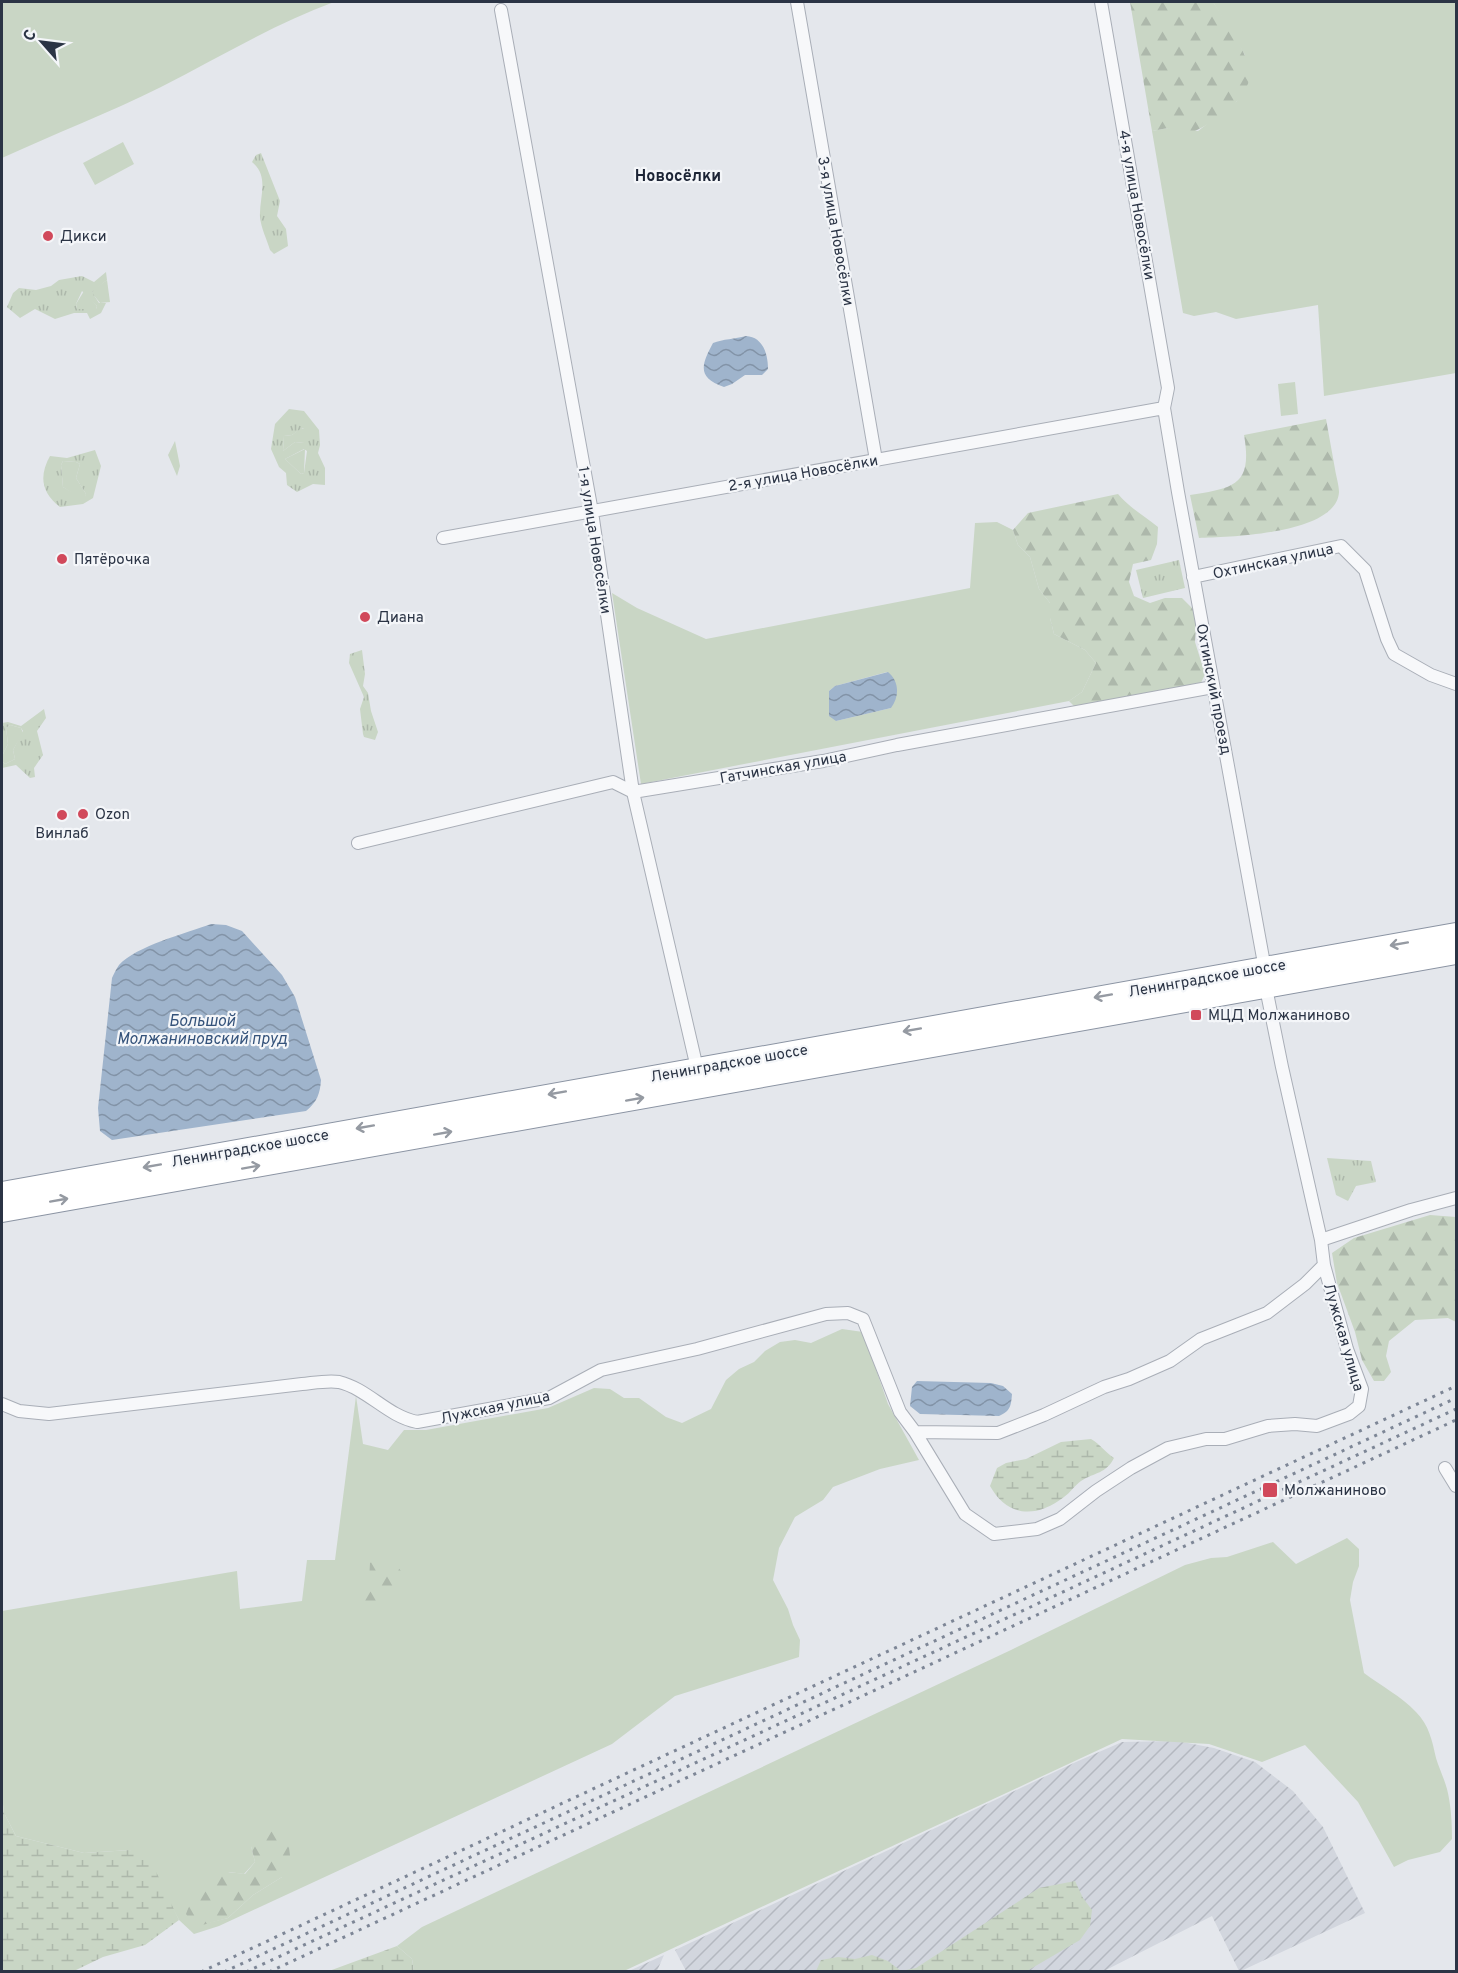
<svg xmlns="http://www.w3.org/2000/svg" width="1458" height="1973" viewBox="0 0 1458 1973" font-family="Overpass,sans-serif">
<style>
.industrial{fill:url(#industrial-furrows)}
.grass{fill:#c9d6c5;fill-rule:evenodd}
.forest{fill:url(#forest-firs)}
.wetland{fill:url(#wetland-marsh)}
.park{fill:url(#park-tufts);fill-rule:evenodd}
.water{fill:url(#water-waves)}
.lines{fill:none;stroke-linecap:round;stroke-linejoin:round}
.street-casing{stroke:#a9aeb7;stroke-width:14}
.highway-casing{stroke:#8b94a3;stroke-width:24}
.street{stroke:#f7f8fa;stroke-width:12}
.highway{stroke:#fff;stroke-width:22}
.rail{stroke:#7d8696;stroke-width:3;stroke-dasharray:3 6;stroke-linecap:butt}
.oneway{stroke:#959aa2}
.poi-dot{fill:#d1495b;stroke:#f4f6f9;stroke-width:2}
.labels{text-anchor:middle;stroke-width:4.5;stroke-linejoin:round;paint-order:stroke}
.street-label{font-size:15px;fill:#2b3445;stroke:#f4f6f9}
.poi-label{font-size:15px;fill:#2b3445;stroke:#f4f6f9;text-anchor:start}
.neighbourhood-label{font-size:16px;font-weight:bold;fill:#1d2536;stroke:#f4f6f9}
.water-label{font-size:16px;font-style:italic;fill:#34527a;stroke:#f4f6f9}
</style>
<defs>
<pattern id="industrial-furrows" width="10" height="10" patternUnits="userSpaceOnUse" patternTransform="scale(1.5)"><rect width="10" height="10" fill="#d2d6de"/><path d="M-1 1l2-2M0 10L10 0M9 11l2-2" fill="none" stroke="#b4b8c0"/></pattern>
<pattern id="forest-firs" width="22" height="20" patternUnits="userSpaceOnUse" patternTransform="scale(1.5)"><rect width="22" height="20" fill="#c9d6c5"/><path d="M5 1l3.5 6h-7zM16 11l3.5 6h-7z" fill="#adb8ab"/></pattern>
<pattern id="wetland-marsh" width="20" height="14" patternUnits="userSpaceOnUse" patternTransform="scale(1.5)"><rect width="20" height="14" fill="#c9d6c5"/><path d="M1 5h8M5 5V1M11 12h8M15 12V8" fill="none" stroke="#adb8ab"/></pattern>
<pattern id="park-tufts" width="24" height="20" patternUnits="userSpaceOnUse" patternTransform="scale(1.5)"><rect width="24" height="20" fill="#c9d6c5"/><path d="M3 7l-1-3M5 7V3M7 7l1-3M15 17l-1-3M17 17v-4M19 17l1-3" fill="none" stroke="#adb8ab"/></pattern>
<pattern id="water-waves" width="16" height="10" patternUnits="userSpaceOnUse" patternTransform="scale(1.5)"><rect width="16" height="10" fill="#9fb4cc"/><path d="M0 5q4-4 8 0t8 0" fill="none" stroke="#8293a7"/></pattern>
</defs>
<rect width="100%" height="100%" fill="#e4e7ec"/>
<path class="industrial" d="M 1177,1741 L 1214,1748 L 1255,1762 L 1293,1791 L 1323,1827 L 1365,1913 L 1241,1971 L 1239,1971 L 1212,1916 L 1104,1971 L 686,1971 L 675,1950 L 1076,1762 L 1122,1742 Z
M 664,1955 L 657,1971 L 629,1971 Z"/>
<path class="grass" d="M 2,2 L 334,2 C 274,24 218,58 161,87 C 109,113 54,134 2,158 Z
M 1213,2 L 1456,2 L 1456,373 L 1324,396 L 1318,305 L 1236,319 L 1216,312 L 1194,316 L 1183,313 L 1152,131 L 1168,128 L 1198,131 L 1237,101 L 1245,55 Z
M 123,142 L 134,164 L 95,185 L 83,163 Z
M 107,280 L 110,302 L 100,303 L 92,293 L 93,290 Z
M 84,291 L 97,306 L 96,309 L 77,309 L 76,304 Z
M 1295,382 L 1298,414 L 1281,416 L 1278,384 Z
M 301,428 L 304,429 L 304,443 L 295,442 L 283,451 L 284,436 L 292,435 Z
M 175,441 L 180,466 L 177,476 L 168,455 Z
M 305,449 L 304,473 L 301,474 L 285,459 Z
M 63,461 L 76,462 L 80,464 L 76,478 L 86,494 L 85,499 L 81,499 L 63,487 L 61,465 Z
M 997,522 L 1013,530 L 1018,545 L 1030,557 L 1039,589 L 1050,603 L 1050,618 L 1054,634 L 1085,650 L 1096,663 L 1082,692 L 1069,701 L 641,784 L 612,593 L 637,608 L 706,639 L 970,588 L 975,523 ZM 887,672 L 891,708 L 836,721 L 829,708 L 829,691 L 835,686 Z
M 10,725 L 21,728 L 23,733 L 13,750 L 15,759 L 5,764 L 3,762 L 2,756 L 8,744 L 6,728 Z
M 842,1329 L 863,1332 L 888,1404 L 919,1460 L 880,1469 L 833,1487 L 823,1500 L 795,1517 L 779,1548 L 773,1580 L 788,1609 L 793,1625 L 800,1640 L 799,1657 L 675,1696 L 612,1744 L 219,1926 L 194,1934 L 179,1920 L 169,1901 L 130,1850 L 84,1853 L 16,1836 L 4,1813 L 2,1796 L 2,1611 L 237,1571 L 240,1609 L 302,1601 L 307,1560 L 335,1560 L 356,1396 L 363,1444 L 388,1450 L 404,1430 L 426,1430 L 548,1408 L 594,1388 L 610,1389 L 624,1398 L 639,1398 L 666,1417 L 682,1423 L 711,1409 L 726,1380 L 739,1369 L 754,1362 L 765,1351 L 780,1342 L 795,1340 L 811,1343 ZM 251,1846 L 282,1877 L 253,1895 L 228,1918 L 195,1926 L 229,1872 L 244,1874 L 255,1862 Z
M 1347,1538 L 1359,1549 L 1359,1566 L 1353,1582 L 1350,1600 L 1364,1673 C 1381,1686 1401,1696 1416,1712 C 1429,1725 1432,1740 1436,1758 C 1439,1768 1444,1778 1447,1789 C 1451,1805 1452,1822 1452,1839 L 1440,1852 L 1408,1860 L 1394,1867 L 1358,1802 L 1305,1745 L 1262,1762 L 1209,1744 L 1122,1739 L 624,1971 L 414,1971 L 412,1959 L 397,1946 L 422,1927 L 1011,1650 L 1185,1565 L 1211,1558 L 1227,1557 L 1273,1542 L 1296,1564 Z"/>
<path class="forest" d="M 1130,2 L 1213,2 C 1223,17 1249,55 1250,72 C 1251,101 1206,128 1183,136 L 1168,128 L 1152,131 Z
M 1326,419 C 1329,436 1332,452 1335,469 C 1336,476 1339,485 1339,492 C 1337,534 1230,537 1199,538 L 1190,495 C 1233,488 1253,486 1244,435 Z
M 1118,494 C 1131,509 1143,515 1158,527 L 1157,544 L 1151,560 L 1133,564 L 1129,582 L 1134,596 L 1150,603 L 1165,598 L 1182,598 L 1193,609 L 1196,626 L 1195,642 L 1205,674 L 1201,683 L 1076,708 L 1069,701 L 1082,692 L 1096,663 L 1085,650 L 1054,634 L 1050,618 L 1050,603 L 1039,589 L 1030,557 L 1018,545 L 1013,530 L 1028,513 Z
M 1430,1215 L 1456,1217 L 1456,1322 L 1448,1318 L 1415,1320 L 1389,1341 L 1386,1356 L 1391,1372 L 1384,1381 L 1374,1381 L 1362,1360 L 1355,1332 L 1337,1283 L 1332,1253 L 1354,1238 Z
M 382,1556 L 394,1562 L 404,1575 L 387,1604 L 370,1607 L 360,1595 L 369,1581 L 370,1563 Z
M 275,1831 L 288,1840 L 291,1863 L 282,1877 L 253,1895 L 228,1918 L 195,1927 L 186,1914 C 202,1877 202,1868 245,1874 L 255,1862 L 251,1846 L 259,1832 Z"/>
<path class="wetland" d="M 1091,1439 C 1100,1444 1105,1452 1114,1458 C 1106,1474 1095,1472 1081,1481 C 1075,1485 1070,1493 1064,1497 C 1037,1518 1008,1518 990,1486 L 997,1468 L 1006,1463 L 1026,1459 L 1061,1442 Z
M 2,1796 L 4,1813 L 16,1836 L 84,1853 L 130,1850 L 150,1859 L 179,1920 L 145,1945 L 103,1957 L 74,1971 L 2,1971 Z
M 1075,1881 L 1083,1898 L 1092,1910 L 1090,1926 L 1080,1940 L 1027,1971 L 816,1971 L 821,1960 L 838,1957 L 855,1959 L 872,1955 L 888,1961 L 901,1971 L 916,1968 L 1039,1888 Z
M 397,1946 L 412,1959 L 414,1971 L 329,1971 Z"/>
<path class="park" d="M 261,153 L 280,201 L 277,216 L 286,229 L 288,246 L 274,254 L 270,250 C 267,240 261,228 260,217 C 259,197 270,177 252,162 L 256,155 Z
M 106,272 L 107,280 L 92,292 L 99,303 L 106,303 L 101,313 L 90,319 L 87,313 L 74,313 L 55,319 L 35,309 L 20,318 L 7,307 L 13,293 L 19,288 L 36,290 L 51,286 L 59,280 L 82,276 L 94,282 ZM 82,291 L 97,306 L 96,309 L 77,309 L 76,304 Z
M 289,409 L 304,411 L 319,430 L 320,445 L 318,453 L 325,468 L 325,485 L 313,484 L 297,492 L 287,485 L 286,473 L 279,467 L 271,449 L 275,424 ZM 302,428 L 304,429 L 304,443 L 295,442 L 283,451 L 284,436 L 292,435 ZM 304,449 L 307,451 L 304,473 L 301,474 L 285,459 Z
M 95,450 L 101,466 L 93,498 L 83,504 L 60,507 C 41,492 39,476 50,456 L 67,458 ZM 63,461 L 76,462 L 80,464 L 76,478 L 86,494 L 84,499 L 63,487 L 61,465 Z
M 1179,560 L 1185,588 L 1143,598 L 1136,570 Z
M 362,650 L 365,674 L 363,686 L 368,693 L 371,711 L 378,732 L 375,740 L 364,737 L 363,734 L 360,709 L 364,697 L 349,663 L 350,654 Z
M 44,709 L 46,718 L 37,731 L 43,755 L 34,768 L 35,777 L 30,778 L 16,765 L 2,768 L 2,723 L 8,722 L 21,726 ZM 10,725 L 21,728 L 23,731 L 13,750 L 15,759 L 5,764 L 3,762 L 2,756 L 8,744 L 6,728 Z
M 1327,1158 L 1371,1161 L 1376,1182 L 1356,1186 L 1348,1201 L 1336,1195 Z"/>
<path class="water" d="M 746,336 C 763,337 768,354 768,369 L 762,375 L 745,375 L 732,384 L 724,387 C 697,378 701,365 713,343 C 723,339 735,339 746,336 Z
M 888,672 C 899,681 900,696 891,708 L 836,721 L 829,716 L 829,691 L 835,686 Z
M 211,924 L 226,925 L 242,931 L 282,975 L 295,997 L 321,1080 C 320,1094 317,1102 306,1111 L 112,1140 L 100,1131 L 98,1108 L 112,978 C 114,974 116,969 119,965 C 136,946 187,933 211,924 Z
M 917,1381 L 991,1383 L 1003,1386 L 1012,1394 C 1011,1405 1011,1411 999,1416 L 920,1414 L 910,1406 L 912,1387 Z"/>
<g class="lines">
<g class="street-casing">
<path id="street" d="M 797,2 L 876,460
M 1101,2 L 1168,388 L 1164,408 L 1178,492 L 1265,969
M 501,10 L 592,512 L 633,792 L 697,1068
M 443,538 L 1164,408
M 1193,577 L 1341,546 L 1365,570 L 1387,639 L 1394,654 L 1431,675 L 1456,684
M 358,843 L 613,782 L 633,792 L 823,761 L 897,745 L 1213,687
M 1321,1240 L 1411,1210 L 1456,1198
M 2,1404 L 19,1411 L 49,1414 L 302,1384 C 313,1383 328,1380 339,1382 C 368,1389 387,1416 417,1422 L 549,1398 L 601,1370 L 697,1349 L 826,1314 L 848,1313 L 863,1319 L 900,1412 L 915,1432 L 998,1433 L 1044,1415 L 1104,1387 L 1129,1379 L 1170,1361 L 1201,1339 L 1267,1313 L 1305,1284 L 1324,1265
M 915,1432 L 965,1514 L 994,1534 L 1037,1529 L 1060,1519 L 1096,1491 L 1131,1468 L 1168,1448 L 1206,1439 L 1225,1439 L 1268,1426 L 1295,1424 L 1317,1426 L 1349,1414 L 1359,1406 L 1362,1389 L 1347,1349 L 1324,1265 L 1321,1240 L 1282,1067 L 1266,988
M 1445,1468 L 1456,1486"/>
</g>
<g class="highway-casing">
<path id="highway" d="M 2,1193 L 1456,934
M 2,1211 L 1456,953"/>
</g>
<use href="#street" class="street"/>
<use href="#highway" class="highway"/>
<path class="rail" d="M 201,1972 L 1456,1386
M 224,1972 L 1456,1398
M 246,1972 L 1456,1409
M 269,1972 L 1456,1420"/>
</g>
<defs><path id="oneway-shaft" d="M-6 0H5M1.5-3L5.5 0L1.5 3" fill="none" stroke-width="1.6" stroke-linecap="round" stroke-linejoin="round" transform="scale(1.5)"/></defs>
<g class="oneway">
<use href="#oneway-shaft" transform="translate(1399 944) rotate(170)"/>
<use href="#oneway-shaft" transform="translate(1103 996) rotate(170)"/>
<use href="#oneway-shaft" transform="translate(912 1030) rotate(170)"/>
<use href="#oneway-shaft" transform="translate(557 1093) rotate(170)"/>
<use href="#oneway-shaft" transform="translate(635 1099) rotate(-10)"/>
<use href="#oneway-shaft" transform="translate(365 1127) rotate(170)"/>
<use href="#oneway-shaft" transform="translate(443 1133) rotate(-10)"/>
<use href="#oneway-shaft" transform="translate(152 1166) rotate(170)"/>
<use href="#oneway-shaft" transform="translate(251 1167) rotate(-10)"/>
<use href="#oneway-shaft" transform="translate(59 1200) rotate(-10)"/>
</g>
<g class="poi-dot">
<circle cx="48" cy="236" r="6"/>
<circle cx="62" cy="559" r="6"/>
<circle cx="365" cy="617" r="6"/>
<circle cx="83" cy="814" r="6"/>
<circle cx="62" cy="815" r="6"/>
<rect x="1190" y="1009" width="12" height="12" rx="3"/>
<rect x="1262" y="1482" width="16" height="16" rx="3"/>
</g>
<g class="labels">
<g class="street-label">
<text transform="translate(1137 205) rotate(80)" y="5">4-я улица Новосёлки</text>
<text transform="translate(836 231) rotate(80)" y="5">3-я улица Новосёлки</text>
<text transform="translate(803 473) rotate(-10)" y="5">2-я улица Новосёлки</text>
<text transform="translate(595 540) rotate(81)" y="5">1-я улица Новосёлки</text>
<text transform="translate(1273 561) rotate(-12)" y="5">Охтинская улица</text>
<text transform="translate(1214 689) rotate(79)" y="5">Охтинский проезд</text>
<text transform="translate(783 767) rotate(-10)" y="5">Гатчинская улица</text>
<text transform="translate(1207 978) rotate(-10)" y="5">Ленинградское шоссе</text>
<text transform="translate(729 1063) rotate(-10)" y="5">Ленинградское шоссе</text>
<text transform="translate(250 1148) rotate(-10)" y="5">Ленинградское шоссе</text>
<text transform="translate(1344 1337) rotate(74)" y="5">Лужская улица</text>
<text transform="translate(495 1407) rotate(-12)" y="5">Лужская улица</text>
</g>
<g class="poi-label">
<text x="60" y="241">Дикси</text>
<text x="74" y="564">Пятёрочка</text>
<text x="377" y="622">Диана</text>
<text x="95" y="819">Ozon</text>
<text x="62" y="838" text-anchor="middle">Винлаб</text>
<text x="1208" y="1020">МЦД Молжаниново</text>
<text x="1284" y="1495">Молжаниново</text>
</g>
<g class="neighbourhood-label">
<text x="678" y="181">Новосёлки</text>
</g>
<g class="water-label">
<text x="202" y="1026">Большой<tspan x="202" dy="18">Молжаниновский пруд</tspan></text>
</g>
</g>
<rect width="1458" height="1973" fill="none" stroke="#2b3445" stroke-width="6"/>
<g transform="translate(42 42) rotate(298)" stroke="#f4f6f9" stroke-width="4.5" paint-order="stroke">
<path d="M0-4.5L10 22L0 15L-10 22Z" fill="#2b3445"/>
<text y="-9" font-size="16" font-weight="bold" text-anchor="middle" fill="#2b3445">С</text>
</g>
</svg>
